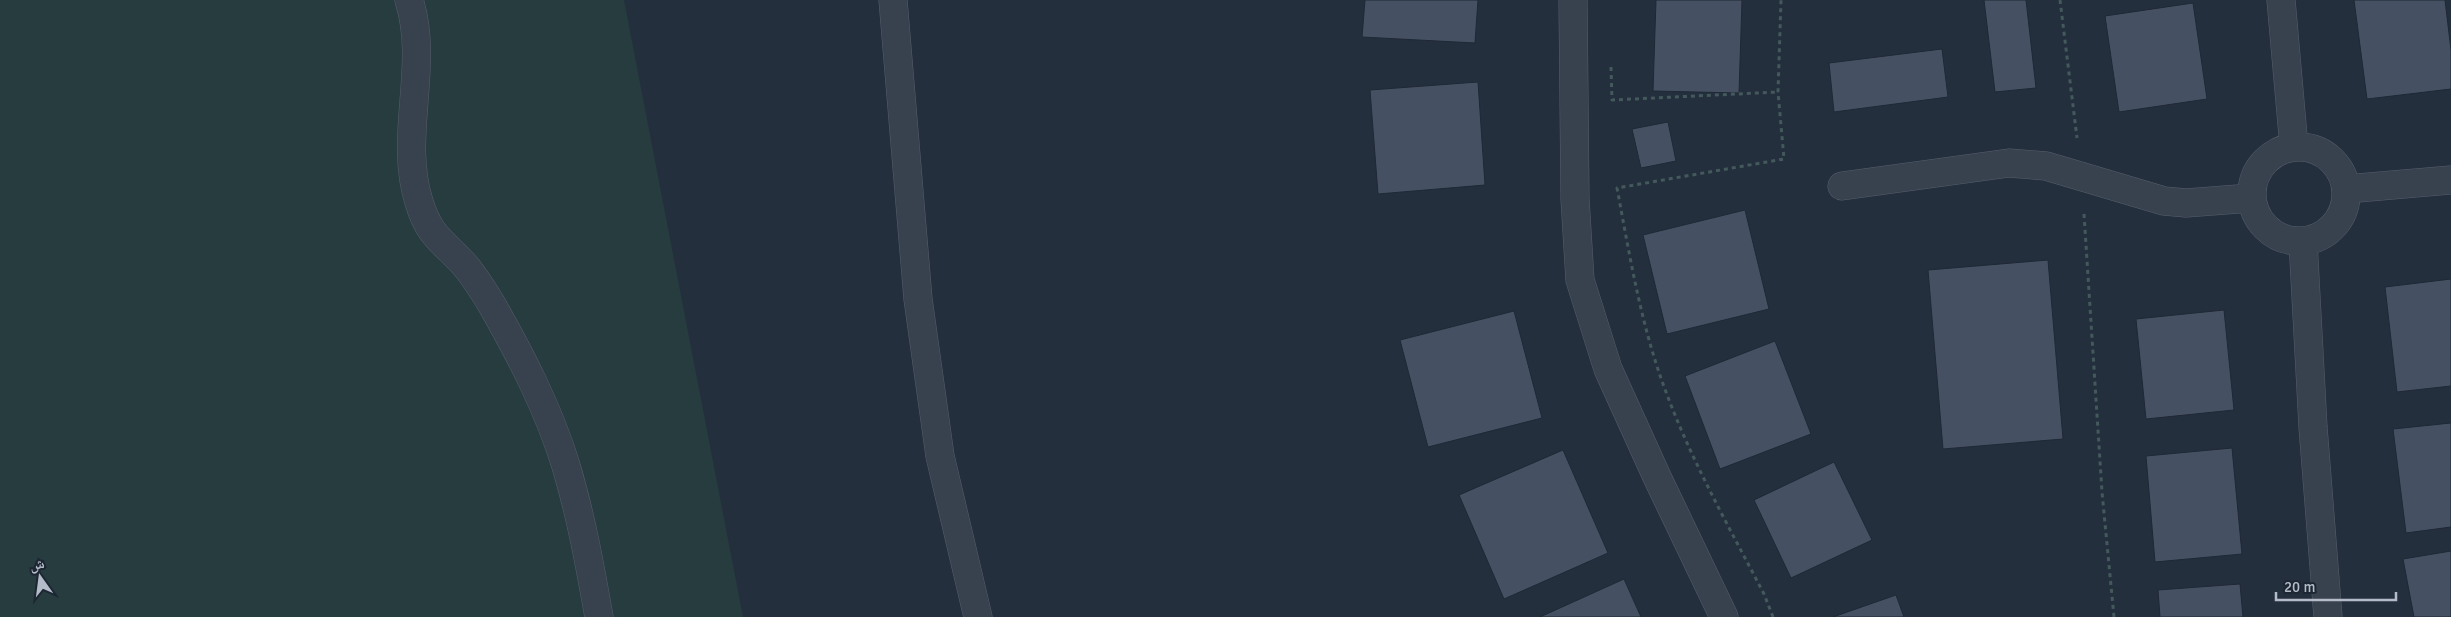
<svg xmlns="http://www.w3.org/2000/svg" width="2451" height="617" viewBox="0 0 2451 617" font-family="Signika,'Noto Naskh Arabic',sans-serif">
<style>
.green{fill:#263c3f}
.building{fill:#455162;stroke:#1f2835}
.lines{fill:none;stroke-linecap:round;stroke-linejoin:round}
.minor-casing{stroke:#565f6c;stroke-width:29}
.path{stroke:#44595c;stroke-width:3;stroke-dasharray:4 4;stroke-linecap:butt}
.minor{stroke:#38414e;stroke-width:28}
</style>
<rect width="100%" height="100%" fill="#242f3e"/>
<path class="green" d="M 0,0 L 624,0 L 743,617 L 0,617 Z"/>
<path class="building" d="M 1365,0 L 1478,0 L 1475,43 L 1362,37 Z
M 1656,0 L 1742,0 L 1739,93 L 1653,91 Z
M 1984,0 L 2026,0 L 2036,88 L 1995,92 Z
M 2354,0 L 2445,0 L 2451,50 L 2451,89 L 2367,99 Z
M 2193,3 L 2207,99 L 2119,112 L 2105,16 Z
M 1942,49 L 1948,97 L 1834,112 L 1829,63 Z
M 1478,82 L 1485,185 L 1378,194 L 1370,90 Z
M 1668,122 L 1676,161 L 1641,168 L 1632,129 Z
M 1745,210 L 1769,309 L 1667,334 L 1643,235 Z
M 2048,260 L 2063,439 L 1943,449 L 1928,270 Z
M 2451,279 L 2451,386 L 2397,392 L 2385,287 Z
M 2224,310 L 2234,410 L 2146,419 L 2136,319 Z
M 1514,311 L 1542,418 L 1428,447 L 1400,340 Z
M 1775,341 L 1811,434 L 1720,469 L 1685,376 Z
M 2451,423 L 2451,527 L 2406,533 L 2393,429 Z
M 2232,448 L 2242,554 L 2155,562 L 2146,456 Z
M 1563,450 L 1608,553 L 1504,599 L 1459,495 Z
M 1834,462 L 1872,540 L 1791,578 L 1754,500 Z
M 2451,551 L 2451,617 L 2414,617 L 2403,559 Z
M 1624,579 L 1641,617 L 1540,617 Z
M 2240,584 L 2243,617 L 2160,617 L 2158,590 Z
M 1896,595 L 1904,617 L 1833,617 Z"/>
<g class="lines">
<g class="minor-casing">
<path id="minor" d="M 409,0 C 430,66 398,136 419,202 C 429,235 440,239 462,262 C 474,275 483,290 492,305 C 521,356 549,410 566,466 C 581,516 590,566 599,617
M 893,0 L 918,299 L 940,456 L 978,617
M 1573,0 L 1575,199 L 1580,280 L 1608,369 L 1657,477 L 1724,617
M 2281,0 L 2294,147
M2252 194a47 47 0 1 1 94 0a47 47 0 1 1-94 0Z
M 1842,186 L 2009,163 L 2046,166 L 2164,201 L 2186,203 L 2251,198
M 2346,189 L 2451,180
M 2303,241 L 2313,427 L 2328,617"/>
</g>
<path class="path" d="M 2060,0 L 2077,138
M 1611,67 L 1612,100 L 1778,92
M 2084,214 L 2102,492 L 2114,617
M 1773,617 L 1764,594 C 1729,527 1692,462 1666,392 C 1641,326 1630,257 1617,188 L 1784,159 L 1778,92 L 1781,0"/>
<use href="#minor" class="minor"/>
</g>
<g transform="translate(40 577) rotate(346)" stroke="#1d2633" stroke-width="4" paint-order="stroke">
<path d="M0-4L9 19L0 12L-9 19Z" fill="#b4bcc9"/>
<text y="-8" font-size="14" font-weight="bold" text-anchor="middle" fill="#b4bcc9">ش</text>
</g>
<path d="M2276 592v8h120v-8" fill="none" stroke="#b4bcc9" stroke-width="2.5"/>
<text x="2284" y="592" font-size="15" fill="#b4bcc9" stroke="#1d2633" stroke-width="4" paint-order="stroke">20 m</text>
</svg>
